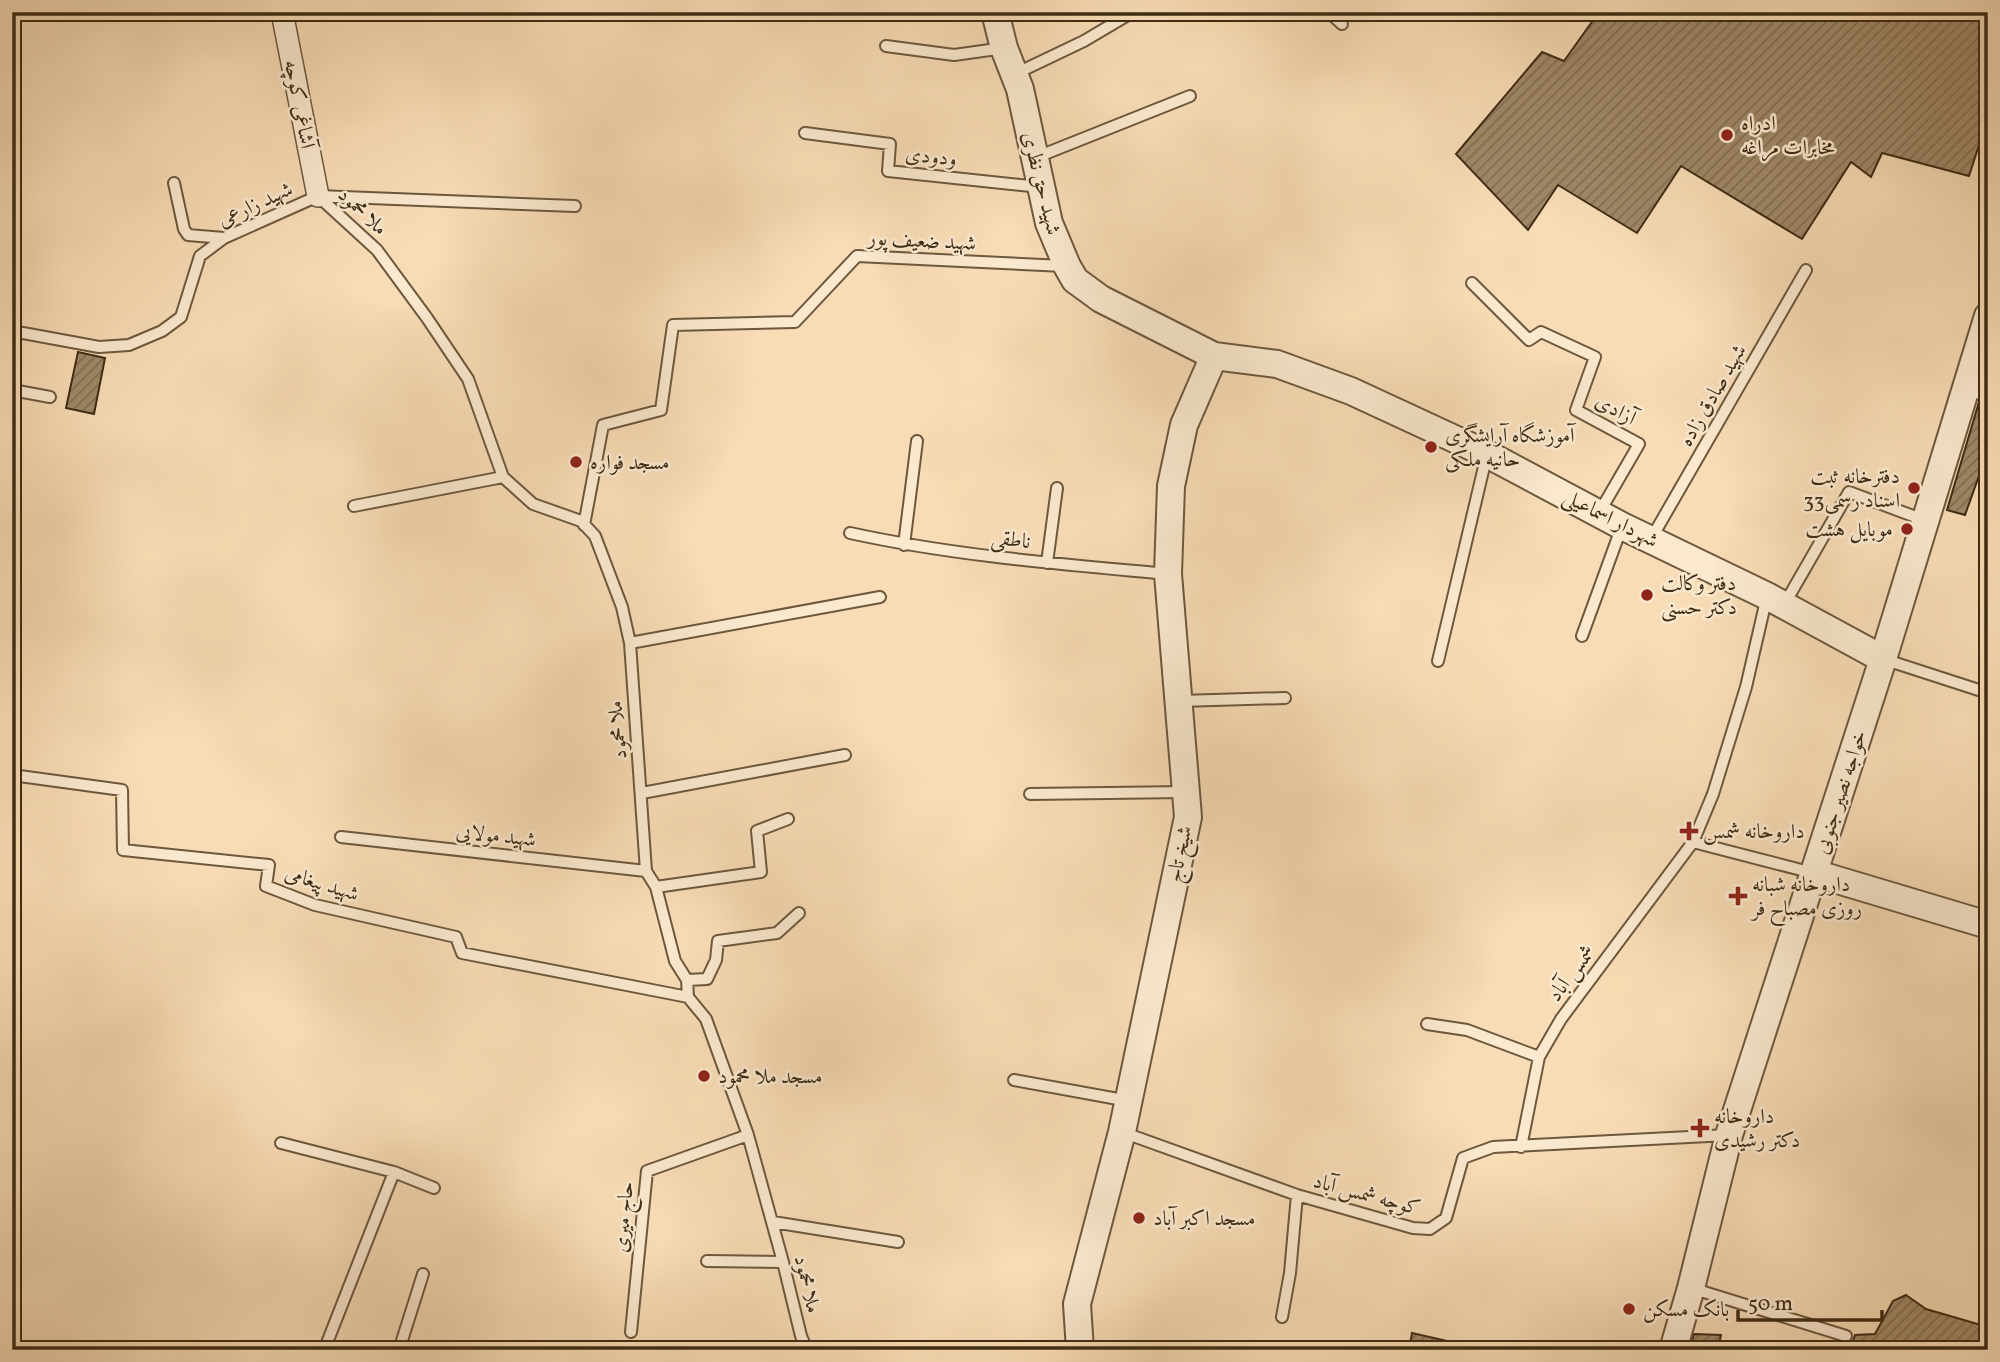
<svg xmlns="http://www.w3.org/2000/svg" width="2000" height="1362" viewBox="0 0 2000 1362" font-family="Vollkorn,Amiri,serif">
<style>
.building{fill:url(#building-hatch);stroke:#3f2c15;stroke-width:2}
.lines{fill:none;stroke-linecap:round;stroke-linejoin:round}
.service-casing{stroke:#6d583d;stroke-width:14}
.minor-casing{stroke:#6d583d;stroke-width:24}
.tertiary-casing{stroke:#6d583d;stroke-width:30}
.service{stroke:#fae8cf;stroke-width:10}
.minor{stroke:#fae8cf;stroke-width:21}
.tertiary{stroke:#fae8cf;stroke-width:26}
.poi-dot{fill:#8f2418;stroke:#fae8cf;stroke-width:2.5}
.labels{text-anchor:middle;stroke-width:5;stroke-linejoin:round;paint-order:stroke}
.street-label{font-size:21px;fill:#3f2c15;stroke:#fae8cf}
.poi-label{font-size:21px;fill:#3f2c15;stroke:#fae8cf;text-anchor:start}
</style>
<defs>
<pattern id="building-hatch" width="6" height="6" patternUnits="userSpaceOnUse" patternTransform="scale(1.75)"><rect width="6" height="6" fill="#9f8868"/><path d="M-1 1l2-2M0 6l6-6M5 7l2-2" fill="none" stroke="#836f54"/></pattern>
</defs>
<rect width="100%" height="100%" fill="#f7dcb5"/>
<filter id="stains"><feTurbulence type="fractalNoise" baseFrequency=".00286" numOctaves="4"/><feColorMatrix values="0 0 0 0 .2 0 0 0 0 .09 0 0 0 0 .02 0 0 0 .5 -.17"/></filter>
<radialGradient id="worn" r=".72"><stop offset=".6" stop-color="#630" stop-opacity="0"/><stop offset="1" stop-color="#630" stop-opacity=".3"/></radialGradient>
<path class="building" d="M 1599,12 L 1988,12 L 1988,117 L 1969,176 L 1882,153 L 1871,177 L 1851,162 L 1802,239 L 1681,166 L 1637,233 L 1558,185 L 1528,230 L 1456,154 L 1542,52 L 1564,61 Z
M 78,352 L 105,358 L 94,414 L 66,408 Z
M 1979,402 L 1988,404 L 1988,476 L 1980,473 L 1965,515 L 1947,510 Z
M 1906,1295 L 1926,1309 L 1988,1327 L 1988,1350 L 1850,1350 L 1855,1335 L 1875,1334 L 1893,1301 Z
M 1412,1333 L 1456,1343 L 1456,1350 L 1409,1350 Z
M 1694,1334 L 1721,1335 L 1718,1350 L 1689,1350 Z"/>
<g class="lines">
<g class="service-casing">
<path id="service" d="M 1329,12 L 1342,24
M 886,46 L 954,55 L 1004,48
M 1015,74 L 1084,41 L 1133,12
M 805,133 L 890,144 L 888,171 L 1040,187
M 1037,157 L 1190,96
M 174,183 L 184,229 L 188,235 L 224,238
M 318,196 L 377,250 L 427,318 L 468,379 L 503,477 L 533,504 L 581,521 L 595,536 L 622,607 L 630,643 L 646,871 L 656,887 L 675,961 L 687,980 L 688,997 L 706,1019 L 748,1135 L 783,1262 L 801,1336 L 807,1350
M 1472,283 L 1529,340 L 1541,332 L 1595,357 L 1576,410 L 1639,444 L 1599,513
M 12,331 L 99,347 L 129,345 L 162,331 L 181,317 L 200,256 L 224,238 L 318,196 L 575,206
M 12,390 L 50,397
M 1965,390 L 1988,396
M 354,506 L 503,477
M 584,525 L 603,425 L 661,410 L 673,325 L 795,322 L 857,256 L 1064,266
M 850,533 C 955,556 1062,564 1168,574
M 1651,539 L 1806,270
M 904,545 L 917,441
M 1047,563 L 1057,488
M 1784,605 L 1849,492 L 1924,520
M 1582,636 L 1622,526
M 630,643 L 880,597
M 1883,659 L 1988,693
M 1438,661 L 1487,454
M 1180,701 L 1285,698
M 12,775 L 122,790 L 123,850 L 269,865 L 266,886 L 315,905 L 456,937 L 462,953 L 688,997
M 642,793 L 845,755
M 1030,794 L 1185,792
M 341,837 L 646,871
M 1693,842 L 1813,873
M 656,887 L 761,872 L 757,831 L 788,819
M 687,980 L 707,979 L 716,960 L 718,941 L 777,933 L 799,913
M 1427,1024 L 1467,1030 L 1539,1057
M 1014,1080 L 1129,1101
M 1122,1132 L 1297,1195 L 1413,1228 L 1430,1229 L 1446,1218 L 1463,1158 L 1493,1147 L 1728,1135
M 281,1143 L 394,1172 L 434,1188
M 1521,1147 L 1539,1057 L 1561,1019 L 1693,842 L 1713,794 L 1746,687 L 1767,596
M 773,1222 L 898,1242
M 707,1261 L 783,1262
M 1691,1288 L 1846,1336
M 1282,1317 L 1290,1273 L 1297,1195
M 631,1332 L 647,1171 L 748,1135
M 12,1349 L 13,1350
M 329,1350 L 325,1348 L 394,1172
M 399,1350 L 423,1274"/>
</g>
<g class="minor-casing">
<path id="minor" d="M 282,12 L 318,196"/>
</g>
<g class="tertiary-casing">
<path id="tertiary" d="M 995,12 L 1004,48 L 1020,89 L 1049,223 L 1067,266 L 1075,280 L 1101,299 L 1214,356 L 1277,364 L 1351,391 L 1487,454 L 1622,526 L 1767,596 L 1883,659
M 1814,873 L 1988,925
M 1080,1350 L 1077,1304 L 1122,1132 L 1188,817 L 1168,574 L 1171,486 L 1184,425 L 1214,356
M 1673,1350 L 1691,1288 L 1729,1135 L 1883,659 L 1988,316"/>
</g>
<use href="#service" class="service"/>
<use href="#minor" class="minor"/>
<use href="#tertiary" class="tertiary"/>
</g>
<g class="poi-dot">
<circle cx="1727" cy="135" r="7"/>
<circle cx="1431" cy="447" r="7"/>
<circle cx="576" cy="462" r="7"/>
<circle cx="1914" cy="488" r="7"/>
<circle cx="1907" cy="529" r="7"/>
<circle cx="1647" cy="595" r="7"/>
<path d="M1685.5 820.5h7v7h7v7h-7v7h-7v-7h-7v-7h7z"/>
<path d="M1734.5 885.5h7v7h7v7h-7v7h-7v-7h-7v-7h7z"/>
<circle cx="704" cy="1076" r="7"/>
<path d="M1696.5 1117.5h7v7h7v7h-7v7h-7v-7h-7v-7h7z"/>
<circle cx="1139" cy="1218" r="7"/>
<circle cx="1629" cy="1309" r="7"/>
</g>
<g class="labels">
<g class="street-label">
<text transform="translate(300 104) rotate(79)" y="7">آشاغی کوچه</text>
<text transform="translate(931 156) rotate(6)" y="7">ودودی</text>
<text transform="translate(1042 183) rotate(76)" y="7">شهید حق نظری</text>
<text transform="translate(255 204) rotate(-25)" y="7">شهید زارعی</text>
<text transform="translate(363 211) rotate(43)" y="7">ملا محمود</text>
<text transform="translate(922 240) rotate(3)" y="7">شهید ضعیف پور</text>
<text transform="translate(1712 395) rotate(-60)" y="7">شهید صادق زاده</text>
<text transform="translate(1616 409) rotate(29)" y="7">آزادی</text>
<text transform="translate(1611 518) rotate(27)" y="7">شهردار اسماعیلی</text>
<text transform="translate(1011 539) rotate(7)" y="7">ناطقی</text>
<text transform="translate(617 730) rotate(-95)" y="7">ملا محمود</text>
<text transform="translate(1840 792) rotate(-72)" y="7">خواجه نصیر جنوبی</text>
<text transform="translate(496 835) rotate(6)" y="7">شهید مولایی</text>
<text transform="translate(1179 854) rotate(-78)" y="7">شیخ تاج</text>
<text transform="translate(322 883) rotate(17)" y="7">شهید پیغامی</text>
<text transform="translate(1571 973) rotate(-53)" y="7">شمس آباد</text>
<text transform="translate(1367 1194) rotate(15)" y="7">کوچه شمس آباد</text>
<text transform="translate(623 1217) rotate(-85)" y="7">حاج میری</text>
<text transform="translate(808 1284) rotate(77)" y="7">ملا محمود</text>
</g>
<g class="poi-label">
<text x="1741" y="130">ادراه<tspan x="1741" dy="24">مخابرات مراغه</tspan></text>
<text x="1445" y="442">آموزشگاه آرایشگری<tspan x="1445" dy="24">حانیه ملکی</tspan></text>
<text x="590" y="469">مسجد فواره</text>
<text x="1900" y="483" text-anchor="end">دفترخانه ثبت<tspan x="1900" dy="24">اسناد رسمی33</tspan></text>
<text x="1893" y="536" text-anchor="end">موبایل هشت</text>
<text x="1661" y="590">دفتر وکالت<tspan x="1661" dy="24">دکتر حسنی</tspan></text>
<text x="1703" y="838">داروخانه شمس</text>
<text x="1752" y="891">داروخانه شبانه<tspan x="1752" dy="24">روزی مصباح فر</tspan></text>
<text x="718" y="1083">مسجد ملا محمود</text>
<text x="1714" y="1123">داروخانه<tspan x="1714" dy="24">دکتر رشیدی</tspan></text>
<text x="1153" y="1225">مسجد اکبر آباد</text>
<text x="1643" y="1316">بانک مسکن</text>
</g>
</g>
<rect width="2000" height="1362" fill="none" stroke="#f7dcb5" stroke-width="42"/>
<rect x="14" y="14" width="1972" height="1334" fill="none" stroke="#3f2c15" stroke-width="3.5"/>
<rect x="21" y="21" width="1958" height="1320" fill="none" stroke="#3f2c15" stroke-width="2"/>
<path d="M1738 1310v10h144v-10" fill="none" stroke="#3f2c15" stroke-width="3.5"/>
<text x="1748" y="1310" font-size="21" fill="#3f2c15" stroke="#fae8cf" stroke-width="5" paint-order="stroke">50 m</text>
<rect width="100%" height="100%" filter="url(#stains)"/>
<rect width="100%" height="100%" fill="url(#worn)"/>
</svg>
